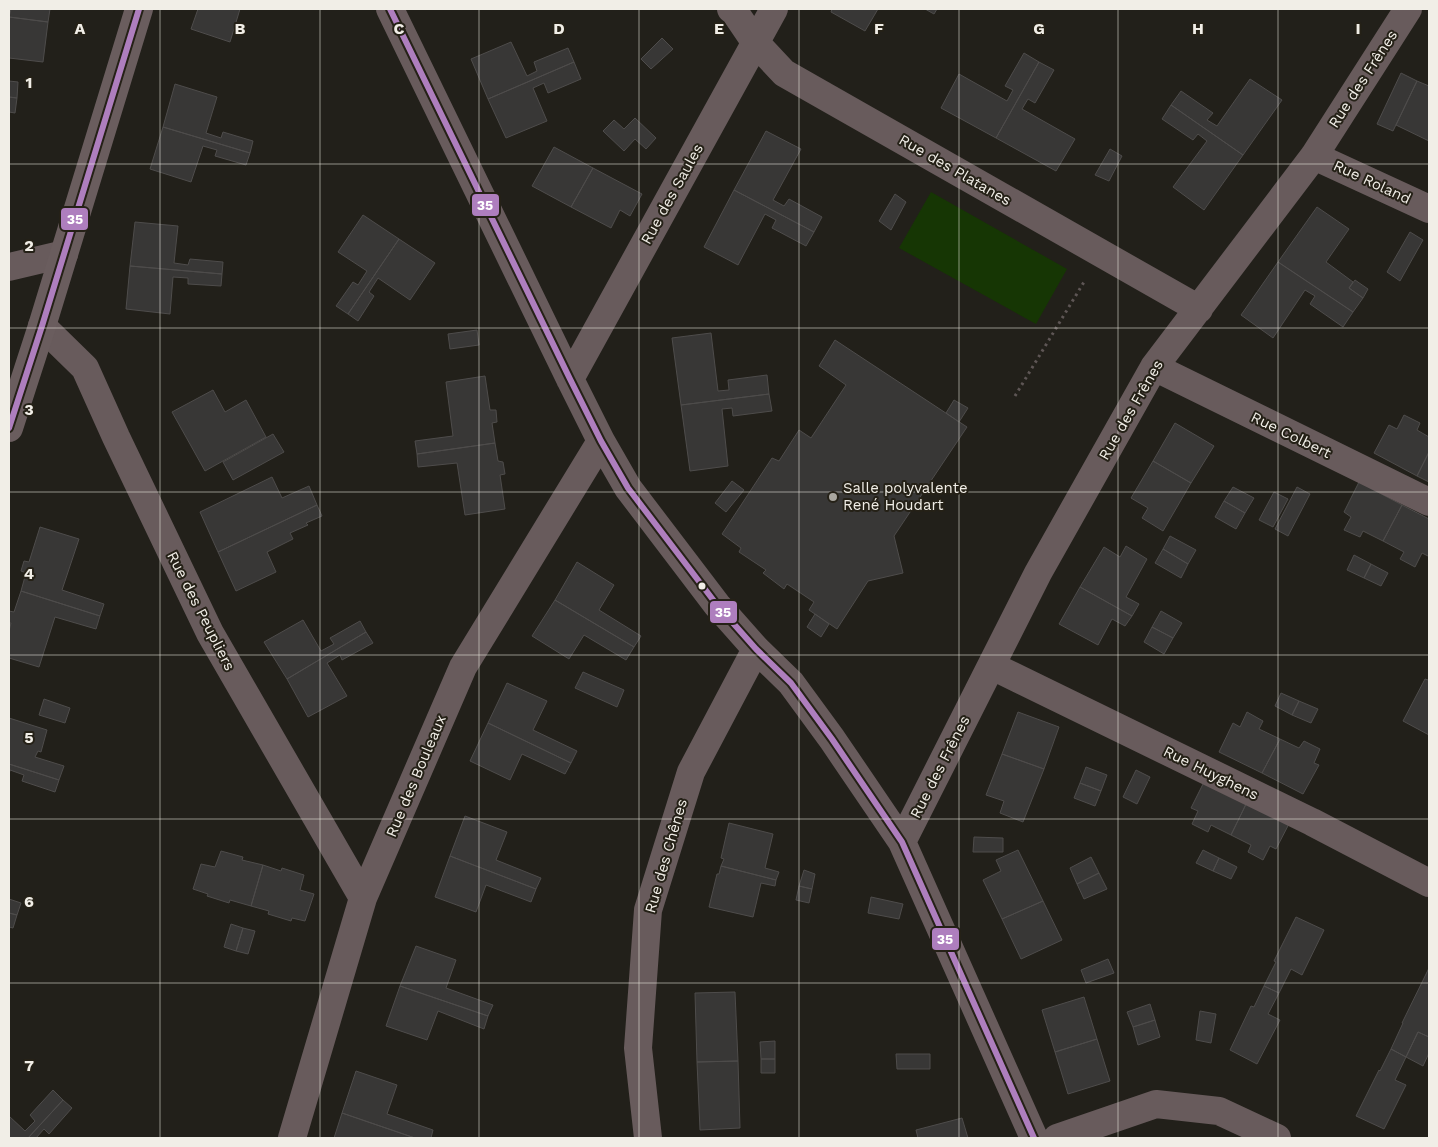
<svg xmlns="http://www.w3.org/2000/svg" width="1438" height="1147" viewBox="0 0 1438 1147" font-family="'Work Sans',sans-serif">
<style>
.green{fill:#163604}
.building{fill:#383736;stroke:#4e4c4b}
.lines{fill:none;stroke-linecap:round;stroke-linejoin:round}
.path{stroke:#5e5655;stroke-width:3;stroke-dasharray:2.5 4;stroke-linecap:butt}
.street{stroke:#685b5c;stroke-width:28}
.secondary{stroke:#6a5d5e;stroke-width:28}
.bus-1-casing{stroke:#252117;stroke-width:10}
.bus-1{stroke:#ae7ebe;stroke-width:6}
.grid{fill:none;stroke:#f1eee7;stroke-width:1;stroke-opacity:0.55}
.poi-dot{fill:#a9a69f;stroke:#252117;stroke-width:2}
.bus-dot{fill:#f1eee7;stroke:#252117;stroke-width:2}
.labels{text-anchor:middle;stroke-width:4;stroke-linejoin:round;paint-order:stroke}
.street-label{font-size:15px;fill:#f1eee7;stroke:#252117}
.poi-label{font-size:15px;fill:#f1eee7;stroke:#252117;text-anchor:start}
.grid-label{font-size:16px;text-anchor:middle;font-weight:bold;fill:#f1eee7;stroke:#252117;stroke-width:4;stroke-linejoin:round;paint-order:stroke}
.line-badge{stroke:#252117;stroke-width:2}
.badge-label{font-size:14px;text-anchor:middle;font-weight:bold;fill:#fff}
</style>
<rect width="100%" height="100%" fill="#22201a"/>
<path class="green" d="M 931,192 L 1067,269 L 1036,324 L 899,248 Z"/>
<path class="building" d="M 11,9 L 50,9 L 48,22 L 9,17 Z
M 198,9 L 240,9 L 230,42 L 191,29 Z
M 832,9 L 878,9 L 865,31 L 831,12 Z
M 925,9 L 937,9 L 934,14 Z
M 9,17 L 48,22 L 43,62 L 9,58 Z
M 662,38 L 673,49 L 651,69 L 641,59 Z
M 511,42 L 527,76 L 537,71 L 534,62 L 568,48 L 574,62 L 488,99 L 471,59 Z
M 1024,53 L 1039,62 L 996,138 L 941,108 L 959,74 L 1007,101 L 1013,90 L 1005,86 Z
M 574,62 L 581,79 L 548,93 L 544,83 L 533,88 L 547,121 L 506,138 L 488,99 Z
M 1039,62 L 1054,70 L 1035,103 L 1028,99 L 1022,109 L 1075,139 L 1056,171 L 996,138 Z
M 1401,73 L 1417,81 L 1393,131 L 1377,124 Z
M 1250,79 L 1282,100 L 1243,155 L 1171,105 L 1181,91 L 1213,113 L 1207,120 L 1217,126 Z
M 9,81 L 18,82 L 17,98 L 9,97 Z
M 1417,81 L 1429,86 L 1429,141 L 1396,125 Z
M 175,84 L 217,97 L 206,133 L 221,138 L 223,132 L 253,141 L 250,153 L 163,127 Z
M 9,97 L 17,98 L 15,113 L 9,112 Z
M 1171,105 L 1243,155 L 1204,210 L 1173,187 L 1207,141 L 1198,134 L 1193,140 L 1162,119 Z
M 635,118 L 656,138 L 646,149 L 635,139 L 624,151 L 603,131 L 614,120 L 624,129 Z
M 163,127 L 250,153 L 246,165 L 215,156 L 217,150 L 203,146 L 191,182 L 150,169 Z
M 766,131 L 801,149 L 773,200 L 784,206 L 789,199 L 822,217 L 814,232 L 734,190 Z
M 554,147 L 593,168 L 571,207 L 532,186 Z
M 1110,149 L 1122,156 L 1109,181 L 1095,175 Z
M 593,168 L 642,194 L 630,216 L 620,210 L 611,228 L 571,207 Z
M 734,190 L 814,232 L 806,246 L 772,228 L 776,220 L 765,214 L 738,265 L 704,247 Z
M 895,194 L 906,202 L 891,230 L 879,221 Z
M 1317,207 L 1349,229 L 1326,262 L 1353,282 L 1349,288 L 1363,298 L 1353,312 L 1278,262 Z
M 363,215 L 399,239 L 348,314 L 336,306 L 353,282 L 358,285 L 367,271 L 338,252 Z
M 135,222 L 178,226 L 174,263 L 188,265 L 190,259 L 223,262 L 222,274 L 130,266 Z
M 1410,232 L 1423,240 L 1400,281 L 1387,272 Z
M 399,239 L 435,263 L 410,300 L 378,278 L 369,292 L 374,296 L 358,321 L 348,314 Z
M 1278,262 L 1353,312 L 1343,327 L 1310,304 L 1315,296 L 1305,290 L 1273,338 L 1241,315 Z
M 130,266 L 222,274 L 221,286 L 188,284 L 188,278 L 173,277 L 170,314 L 126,309 Z
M 1355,280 L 1368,289 L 1363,298 L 1349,288 Z
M 477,330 L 479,345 L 450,349 L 448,334 Z
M 711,333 L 718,391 L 729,390 L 728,380 L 767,375 L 769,394 L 681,405 L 672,338 Z
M 835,340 L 967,427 L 894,536 L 903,573 L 868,581 L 837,629 L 809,610 L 814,602 L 787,584 L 784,589 L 763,573 L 766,570 L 739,552 L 741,548 L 722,534 L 772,458 L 779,461 L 799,430 L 811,438 L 846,385 L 819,366 Z
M 485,376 L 490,410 L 496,410 L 497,422 L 492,423 L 495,443 L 417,454 L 415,441 L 453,436 L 446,382 Z
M 213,390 L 225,412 L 246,400 L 266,437 L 205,471 L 172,412 Z
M 769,394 L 772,411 L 733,416 L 732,408 L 722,409 L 728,466 L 690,471 L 681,405 Z
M 954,400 L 968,408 L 959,422 L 946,413 Z
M 1404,415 L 1420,423 L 1417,430 L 1429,437 L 1429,452 L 1417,476 L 1374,453 L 1389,425 L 1397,429 Z
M 1175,423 L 1214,446 L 1191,483 L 1153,461 Z
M 273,434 L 284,452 L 233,480 L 223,462 Z
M 495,443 L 498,461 L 503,462 L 505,474 L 500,475 L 505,509 L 465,515 L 457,463 L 418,467 L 417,454 Z
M 1429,452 L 1429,482 L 1417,476 Z
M 1153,461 L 1191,483 L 1163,531 L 1142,518 L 1148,508 L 1131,498 Z
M 272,477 L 282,498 L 309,486 L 317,505 L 218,552 L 200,512 Z
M 732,481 L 744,490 L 726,512 L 715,503 Z
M 1359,482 L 1402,505 L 1383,541 L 1363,531 L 1360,537 L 1344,530 L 1351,517 L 1344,512 Z
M 1233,487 L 1254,498 L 1245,513 L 1224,501 Z
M 1297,487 L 1310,494 L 1288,536 L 1275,529 Z
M 1274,492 L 1288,499 L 1273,527 L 1259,520 Z
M 1224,501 L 1245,513 L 1236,529 L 1215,517 Z
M 317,505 L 322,516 L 306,523 L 308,525 L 290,533 L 293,539 L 267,552 L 276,572 L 236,591 L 218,552 Z
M 1402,505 L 1429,519 L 1429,555 L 1428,556 L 1422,553 L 1415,567 L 1400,559 L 1404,552 L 1383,541 Z
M 40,527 L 79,539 L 62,590 L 104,604 L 100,616 L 21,591 L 26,573 L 21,571 L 24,561 L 29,562 Z
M 1170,536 L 1196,550 L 1188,564 L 1163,549 Z
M 1126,546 L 1147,559 L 1126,597 L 1139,604 L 1132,616 L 1080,587 L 1104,547 L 1120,557 Z
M 1163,549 L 1188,564 L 1181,578 L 1155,563 Z
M 1354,555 L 1371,564 L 1364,578 L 1347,570 Z
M 577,562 L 614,585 L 599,610 L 641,636 L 634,647 L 555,600 Z
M 1371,564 L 1388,573 L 1381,586 L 1364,578 Z
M 1080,587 L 1132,616 L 1125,626 L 1112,619 L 1098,645 L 1059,624 Z
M 21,591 L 100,616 L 96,629 L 55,617 L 39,667 L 9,658 L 9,631 L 11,623 L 9,623 L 9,611 L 14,612 Z
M 555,600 L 634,647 L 626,660 L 584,635 L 569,659 L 532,636 Z
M 1161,611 L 1182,623 L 1173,638 L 1152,627 Z
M 815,614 L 829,624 L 821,637 L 807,627 Z
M 303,620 L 321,651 L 334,644 L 330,638 L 360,621 L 366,632 L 287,679 L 264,642 Z
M 1152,627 L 1173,638 L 1164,654 L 1144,642 Z
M 366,632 L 373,643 L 342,660 L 340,655 L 327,663 L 347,696 L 308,717 L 287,679 Z
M 583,672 L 624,690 L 617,707 L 575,688 Z
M 1429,677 L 1429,735 L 1403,721 L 1425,679 L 1428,680 Z
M 507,683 L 547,701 L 533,730 L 577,751 L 571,763 L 488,723 Z
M 1281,693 L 1299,701 L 1292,715 L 1275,706 Z
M 44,699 L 70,708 L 65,723 L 39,715 Z
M 1299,701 L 1318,709 L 1311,723 L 1292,715 Z
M 1018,712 L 1059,727 L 1044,769 L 1002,754 Z
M 1247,712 L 1263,721 L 1259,729 L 1280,739 L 1262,773 L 1219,752 L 1233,723 L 1240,727 Z
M 9,718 L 47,730 L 41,752 L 38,751 L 35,757 L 64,766 L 59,780 L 9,764 Z
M 488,723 L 571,763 L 565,774 L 522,754 L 510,780 L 470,761 Z
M 1280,739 L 1299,748 L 1304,741 L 1320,749 L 1314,763 L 1319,765 L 1303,794 L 1262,773 Z
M 1002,754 L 1044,769 L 1023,822 L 1000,813 L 1004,801 L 986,795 Z
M 9,764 L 59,780 L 55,792 L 22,781 L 24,775 L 10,770 L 9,775 Z
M 1086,767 L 1107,775 L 1101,791 L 1080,783 Z
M 1136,770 L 1150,777 L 1137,804 L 1123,797 Z
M 1206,778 L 1249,798 L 1231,835 L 1211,825 L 1208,832 L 1192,824 L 1198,811 L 1191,808 Z
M 1080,783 L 1101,791 L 1095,806 L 1074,798 Z
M 1249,798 L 1291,820 L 1276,849 L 1270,846 L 1263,860 L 1248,852 L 1251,845 L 1231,835 Z
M 465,816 L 507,832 L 496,860 L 541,878 L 536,889 L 450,856 Z
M 729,823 L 773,834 L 765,868 L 779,872 L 776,880 L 721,866 L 724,859 L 721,858 Z
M 974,837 L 1003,838 L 1003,852 L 973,852 Z
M 1018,850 L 1043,901 L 1002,919 L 983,880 L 1001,871 L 996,860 Z
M 1203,850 L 1219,858 L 1213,871 L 1196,863 Z
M 221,851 L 243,857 L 242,860 L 263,865 L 251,906 L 230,900 L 229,903 L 207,896 L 208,894 L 193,889 L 201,864 L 215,867 Z
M 450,856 L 536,889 L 531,902 L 486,885 L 476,912 L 435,897 Z
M 1091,857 L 1099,873 L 1077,884 L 1070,868 Z
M 1219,858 L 1237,867 L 1231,879 L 1213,871 Z
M 263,865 L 281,871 L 282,868 L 304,875 L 300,890 L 314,894 L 305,921 L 292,918 L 291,921 L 268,914 L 269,911 L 251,906 Z
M 721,866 L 776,880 L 775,886 L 761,883 L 753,917 L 709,907 L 717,874 L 719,874 Z
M 804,870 L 815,874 L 812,889 L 799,886 Z
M 1099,873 L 1107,889 L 1084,899 L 1077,884 Z
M 799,886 L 812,889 L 809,903 L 796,900 Z
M 871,897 L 903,904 L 899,919 L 868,913 Z
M 9,899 L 21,903 L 17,915 L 9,913 Z
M 1043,901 L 1062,940 L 1021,959 L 1002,919 Z
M 9,913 L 17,915 L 13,928 L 9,927 Z
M 1296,917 L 1324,930 L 1302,975 L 1291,969 L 1279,993 L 1264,986 L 1276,962 L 1274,961 Z
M 231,924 L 243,928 L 236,951 L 224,947 Z
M 243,928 L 255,931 L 248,954 L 236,951 Z
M 416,946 L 456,960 L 446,988 L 493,1005 L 488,1016 L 400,986 Z
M 1108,959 L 1114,973 L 1086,983 L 1081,970 Z
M 1429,968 L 1429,1037 L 1418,1032 L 1406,1057 L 1391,1049 L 1403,1023 L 1402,1023 Z
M 400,986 L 488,1016 L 484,1029 L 438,1011 L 427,1040 L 386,1026 Z
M 1264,986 L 1279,993 L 1268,1014 L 1280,1020 L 1257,1064 L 1230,1050 L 1251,1006 L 1254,1007 Z
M 735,992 L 738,1061 L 697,1062 L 695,993 Z
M 1084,997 L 1097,1039 L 1055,1052 L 1042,1010 Z
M 1150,1004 L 1155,1020 L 1133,1027 L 1127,1012 Z
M 1200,1011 L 1216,1014 L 1211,1043 L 1196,1040 Z
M 1155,1020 L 1160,1037 L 1138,1045 L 1133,1027 Z
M 1418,1032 L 1429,1037 L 1429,1053 L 1423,1066 L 1406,1057 Z
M 1097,1039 L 1110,1081 L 1068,1094 L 1055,1052 Z
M 775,1041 L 775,1059 L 761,1059 L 760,1042 Z
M 1391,1049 L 1406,1057 L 1395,1080 L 1406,1085 L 1384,1129 L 1356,1116 L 1379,1070 L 1380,1071 Z
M 896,1054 L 930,1054 L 930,1069 L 897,1069 Z
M 761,1059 L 775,1059 L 775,1073 L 761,1073 Z
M 738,1061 L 740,1128 L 700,1130 L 697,1062 Z
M 356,1071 L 397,1085 L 387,1114 L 433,1130 L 431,1138 L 415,1138 L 342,1113 Z
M 53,1090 L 63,1100 L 28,1138 L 9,1138 L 9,1116 L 25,1131 L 35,1121 L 30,1115 Z
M 63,1100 L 72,1108 L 49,1134 L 44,1129 L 36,1138 L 28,1138 Z
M 342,1113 L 415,1138 L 334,1138 Z
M 962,1118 L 968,1138 L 918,1138 L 916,1130 Z"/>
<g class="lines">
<path class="path" d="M 1015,396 L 1084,282"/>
<path class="street" d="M 390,9 L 570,379 L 601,441 L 628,488 L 717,605 L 756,649 L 791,683 L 832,739 L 902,842 L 1034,1138
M 731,9 L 734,11 L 755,42 L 784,73 L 1199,309
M 1314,156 L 1429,209
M 9,267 L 64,254
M 42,326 L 85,368 L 116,437 L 210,633 L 363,898
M 1154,367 L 1429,502
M 570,379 L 774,9
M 992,666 L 1312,822 L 1429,883
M 902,842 L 1038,573 L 1154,367 L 1314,156 L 1408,9
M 292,1138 L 363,898 L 463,667 L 601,441
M 648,1138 L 638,1048 L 648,910 L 691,772 L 756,649
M 1057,1138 L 1156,1104 L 1219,1111 L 1277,1138"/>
<path class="secondary" d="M 9,428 L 42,326 L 139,9"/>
<g class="bus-1-casing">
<path id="bus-1" d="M 390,9 L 570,379 L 601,441 L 628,488 L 717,605 L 756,649 L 791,683 L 832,739 L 902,842 L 1034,1138
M 9,428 L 42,326 L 139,9"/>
</g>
<use href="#bus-1" class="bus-1"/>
</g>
<path class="grid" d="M 160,9 L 160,1138M 320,9 L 320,1138M 479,9 L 479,1138M 639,9 L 639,1138M 799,9 L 799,1138M 959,9 L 959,1138M 1118,9 L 1118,1138M 1278,9 L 1278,1138M 9,164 L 1429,164M 9,328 L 1429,328M 9,492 L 1429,492M 9,655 L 1429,655M 9,819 L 1429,819M 9,983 L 1429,983"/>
<circle class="poi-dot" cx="833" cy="497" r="5"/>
<circle class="bus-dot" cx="702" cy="586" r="4.5"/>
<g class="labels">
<g class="street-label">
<text transform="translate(1363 79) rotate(-57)" y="5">Rue des Frênes</text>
<text transform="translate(955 170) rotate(30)" y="5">Rue des Platanes</text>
<text transform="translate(1372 182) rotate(25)" y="5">Rue Roland</text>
<text transform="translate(672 194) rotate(-61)" y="5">Rue des Saules</text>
<text transform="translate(1131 410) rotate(-60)" y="5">Rue des Frênes</text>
<text transform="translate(1291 435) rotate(26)" y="5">Rue Colbert</text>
<text transform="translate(201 611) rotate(63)" y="5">Rue des Peupliers</text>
<text transform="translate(940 767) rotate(-63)" y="5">Rue des Frênes</text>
<text transform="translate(1211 773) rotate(26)" y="5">Rue Huyghens</text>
<text transform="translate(416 776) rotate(-67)" y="5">Rue des Bouleaux</text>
<text transform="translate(666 856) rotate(-74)" y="5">Rue des Chênes</text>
</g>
<g class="poi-label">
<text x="843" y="493">Salle polyvalente<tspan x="843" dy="17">René Houdart</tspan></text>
</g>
</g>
<g class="grid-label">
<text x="80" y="34">A</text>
<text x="240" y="34">B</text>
<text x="399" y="34">C</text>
<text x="559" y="34">D</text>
<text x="719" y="34">E</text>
<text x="879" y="34">F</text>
<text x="1039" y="34">G</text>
<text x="1198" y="34">H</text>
<text x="1358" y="34">I</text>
<text x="29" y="88">1</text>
<text x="29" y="251">2</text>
<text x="29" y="415">3</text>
<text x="29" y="579">4</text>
<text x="29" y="743">5</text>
<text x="29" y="907">6</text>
<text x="29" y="1071">7</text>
</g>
<g class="line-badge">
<rect x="471" y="193" width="29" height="24" rx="5" fill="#ae7ebe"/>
<rect x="60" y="207" width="29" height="24" rx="5" fill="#ae7ebe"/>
<rect x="709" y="600" width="29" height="24" rx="5" fill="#ae7ebe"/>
<rect x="931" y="927" width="29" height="24" rx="5" fill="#ae7ebe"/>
</g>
<g class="badge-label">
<text x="485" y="210">35</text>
<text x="75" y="224">35</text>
<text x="723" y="617">35</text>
<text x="945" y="944">35</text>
</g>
<rect width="1438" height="1147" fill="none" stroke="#f1eee7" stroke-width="20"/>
</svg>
